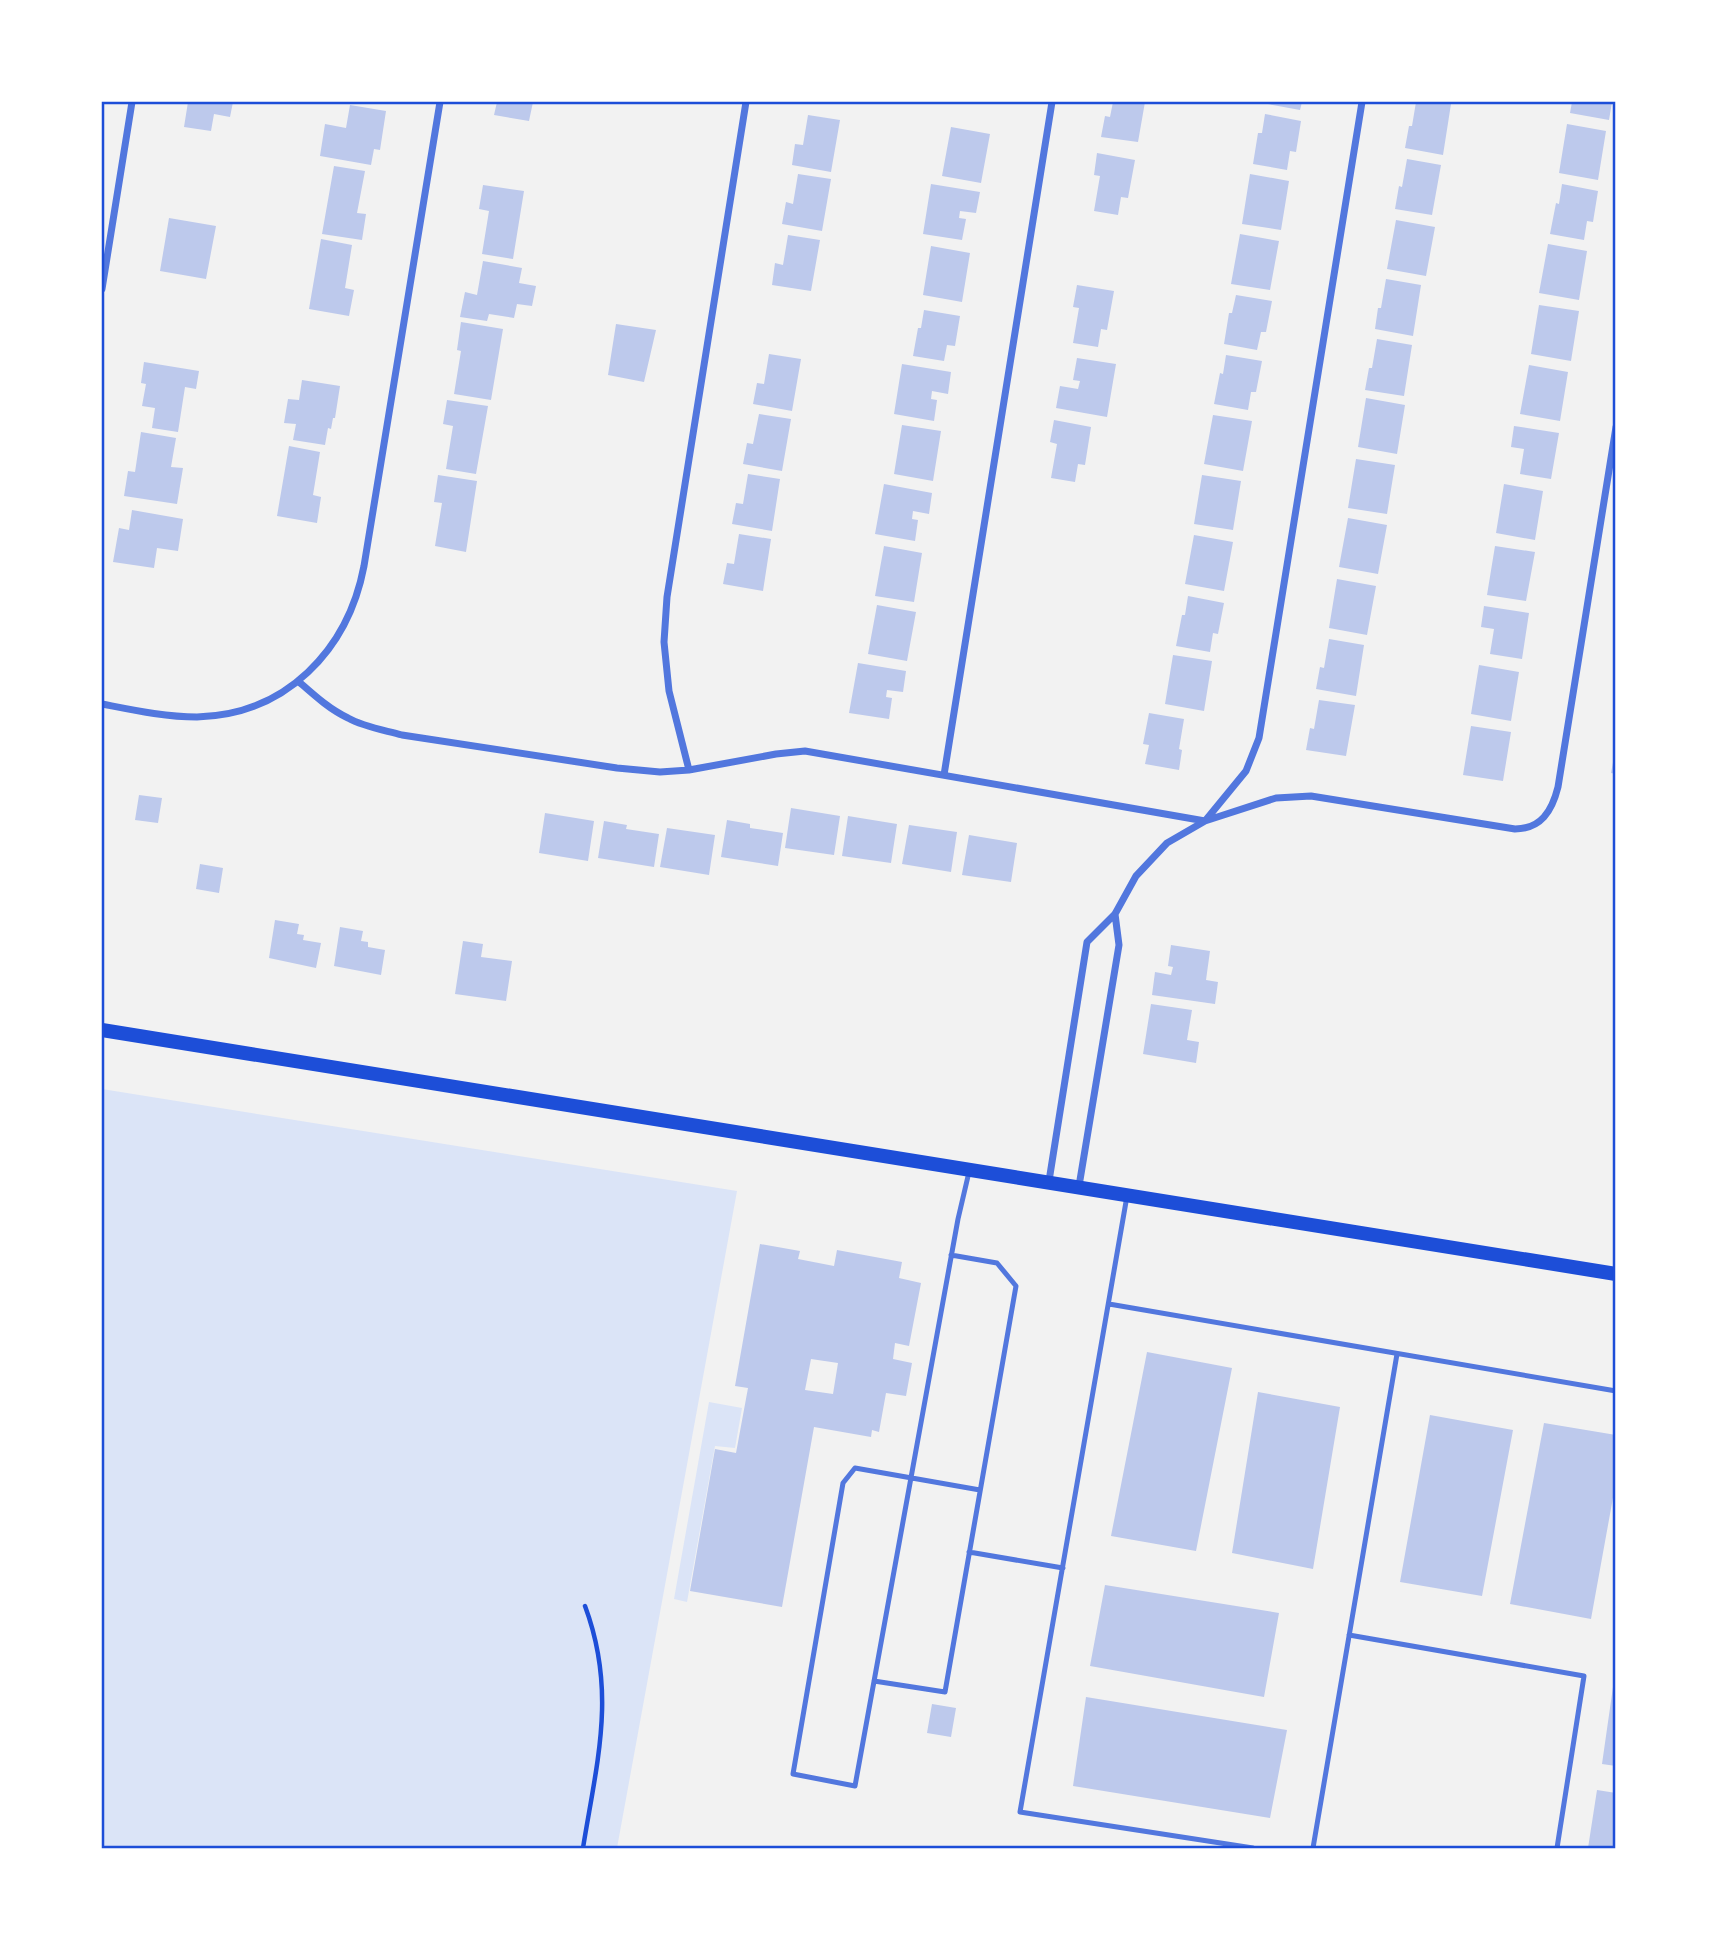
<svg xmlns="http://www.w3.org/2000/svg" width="1717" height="1950" viewBox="0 0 1717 1950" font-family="'Noto Serif',serif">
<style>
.green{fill:#dbe4f7}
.building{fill:#bdc9ec;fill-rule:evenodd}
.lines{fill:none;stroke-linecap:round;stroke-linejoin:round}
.path{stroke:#1d4ed8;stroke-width:4.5}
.service{stroke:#5277de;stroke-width:5}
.minor{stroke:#5277de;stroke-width:7}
.secondary{stroke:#1d4ed8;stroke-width:14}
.neatline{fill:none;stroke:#1d4ed8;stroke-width:2.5}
</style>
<rect width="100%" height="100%" fill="#f2f2f2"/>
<path class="green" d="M 102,1089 L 737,1191 L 617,1848 L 102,1848 Z
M 709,1402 L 742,1408 L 735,1448 L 715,1446 L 687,1602 L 674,1599 Z"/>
<path class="building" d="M 188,102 L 233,102 L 230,117 L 214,114 L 211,131 L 184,127 Z
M 497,102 L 533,102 L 529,121 L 494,115 Z
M 1113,102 L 1145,102 L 1138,142 L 1101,137 L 1105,116 L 1110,117 Z
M 1257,102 L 1302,102 L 1300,110 Z
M 1416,102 L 1451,104 L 1443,155 L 1405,148 L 1409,126 L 1412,126 Z
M 1572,102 L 1612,102 L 1609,120 L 1570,113 Z
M 350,105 L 386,111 L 380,150 L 374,149 L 371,165 L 320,156 L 325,124 L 346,128 Z
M 1265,114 L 1301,121 L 1296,152 L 1290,151 L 1287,170 L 1253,164 L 1258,133 L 1262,133 Z
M 808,115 L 840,120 L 831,172 L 792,165 L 795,144 L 803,145 Z
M 1567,124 L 1606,131 L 1598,180 L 1559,173 Z
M 951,127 L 990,134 L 981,183 L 942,176 Z
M 1097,153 L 1135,160 L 1128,198 L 1121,197 L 1118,215 L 1094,211 L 1100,176 L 1094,175 Z
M 1407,159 L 1441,165 L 1432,215 L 1395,209 L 1399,186 L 1402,187 Z
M 334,166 L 365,171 L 357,213 L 366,214 L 362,240 L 322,234 Z
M 798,174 L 831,179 L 822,231 L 782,224 L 786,202 L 793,204 Z
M 1250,174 L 1289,181 L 1281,230 L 1242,224 Z
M 931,184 L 980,192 L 976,213 L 960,211 L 959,218 L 966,219 L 962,240 L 923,234 Z
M 1562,184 L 1598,191 L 1593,222 L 1587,221 L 1584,240 L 1550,234 L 1556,203 L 1559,204 Z
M 483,185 L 524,191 L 513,259 L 482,254 L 489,211 L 479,209 Z
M 169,218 L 216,226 L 206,279 L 160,271 Z
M 1396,220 L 1435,227 L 1426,276 L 1387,269 Z
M 1240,234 L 1279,241 L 1270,290 L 1231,284 Z
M 788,235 L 820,240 L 811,291 L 772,285 L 775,263 L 783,265 Z
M 321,239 L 352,245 L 345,288 L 354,290 L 349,316 L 309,309 Z
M 1548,244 L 1587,251 L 1579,300 L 1539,293 Z
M 931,246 L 970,253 L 962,302 L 923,295 Z
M 483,261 L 522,268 L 519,283 L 536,286 L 532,306 L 517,304 L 514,318 L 489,314 L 487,321 L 460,317 L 465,292 L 477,295 Z
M 1386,279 L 1421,285 L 1413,336 L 1375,329 L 1378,308 L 1381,308 Z
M 1077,285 L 1114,291 L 1107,330 L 1101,329 L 1098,347 L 1073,343 L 1079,308 L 1073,307 Z
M 1236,295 L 1272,301 L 1266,332 L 1261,332 L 1257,350 L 1224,344 L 1229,313 L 1232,313 Z
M 1539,305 L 1579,311 L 1571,361 L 1531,354 Z
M 924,310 L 960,316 L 955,346 L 947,345 L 944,361 L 913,356 L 918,328 L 921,328 Z
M 461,322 L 503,329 L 491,400 L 454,394 L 461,351 L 457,350 Z
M 616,324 L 656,330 L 644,382 L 608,375 Z
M 1377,339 L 1412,345 L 1404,396 L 1365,390 L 1369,368 L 1372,368 Z
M 769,354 L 801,359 L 792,411 L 753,404 L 757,383 L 764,384 Z
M 1226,355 L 1262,361 L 1256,392 L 1251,392 L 1248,410 L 1214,404 L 1220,373 L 1223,374 Z
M 1077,358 L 1116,364 L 1107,417 L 1056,408 L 1060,386 L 1078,389 L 1080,381 L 1073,380 Z
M 144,362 L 199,371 L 196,389 L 185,387 L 178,432 L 152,428 L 155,408 L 142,406 L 146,384 L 141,383 Z
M 902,364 L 951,372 L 948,394 L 932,391 L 931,399 L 937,400 L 934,421 L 894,414 Z
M 1529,365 L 1568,372 L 1560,421 L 1520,414 Z
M 302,380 L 340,386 L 335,418 L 333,418 L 331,429 L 328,428 L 325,445 L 293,440 L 296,424 L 284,423 L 288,399 L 299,400 Z
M 1366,398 L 1405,405 L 1397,454 L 1358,447 Z
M 447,400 L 488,406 L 476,474 L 446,469 L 453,426 L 443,424 Z
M 759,414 L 791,419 L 782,471 L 743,464 L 747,443 L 753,444 Z
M 1213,415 L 1252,421 L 1243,471 L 1204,464 Z
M 1054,420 L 1091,427 L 1085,465 L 1078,464 L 1075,482 L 1051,478 L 1057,444 L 1050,442 Z
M 902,425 L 941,431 L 933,481 L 894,474 Z
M 1514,426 L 1559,433 L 1551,479 L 1520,474 L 1524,449 L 1511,447 Z
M 141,432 L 176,438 L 171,467 L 183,468 L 177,504 L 124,496 L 128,471 L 135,472 Z
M 289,446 L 320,452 L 313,495 L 321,497 L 317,523 L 277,516 Z
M 1356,459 L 1395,465 L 1387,514 L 1348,508 Z
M 748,474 L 780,479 L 772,531 L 732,524 L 736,503 L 743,504 Z
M 438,475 L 477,481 L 466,552 L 435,546 L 442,503 L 434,502 Z
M 1202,475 L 1241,481 L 1233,530 L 1194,524 Z
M 884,484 L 932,493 L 929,514 L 913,511 L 912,519 L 918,520 L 915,541 L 875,534 Z
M 1504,484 L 1543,491 L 1535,540 L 1496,533 Z
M 132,510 L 183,519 L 178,551 L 157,548 L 154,568 L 113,562 L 119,528 L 129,530 Z
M 1348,518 L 1387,525 L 1378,574 L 1339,567 Z
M 739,534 L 771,539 L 763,591 L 723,584 L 727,563 L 734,564 Z
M 1194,535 L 1233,542 L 1224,591 L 1185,584 Z
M 884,546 L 922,553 L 914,602 L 875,596 Z
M 1495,546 L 1535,552 L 1526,601 L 1487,595 Z
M 1337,579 L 1376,586 L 1367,635 L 1329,628 Z
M 1188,596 L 1224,603 L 1218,634 L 1213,633 L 1210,652 L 1176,646 L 1182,615 L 1185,615 Z
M 877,605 L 916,612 L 907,661 L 868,654 Z
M 1484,606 L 1529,613 L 1522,659 L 1490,654 L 1494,629 L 1481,627 Z
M 1329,639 L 1364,645 L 1356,696 L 1316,689 L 1320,667 L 1324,668 Z
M 1173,655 L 1212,661 L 1204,711 L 1165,704 Z
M 858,663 L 906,671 L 903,692 L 887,690 L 886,697 L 892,698 L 889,719 L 849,713 Z
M 1479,665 L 1519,672 L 1511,721 L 1471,714 Z
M 1319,700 L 1355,705 L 1346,756 L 1306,750 L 1310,728 L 1314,729 Z
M 1149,713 L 1184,719 L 1179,749 L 1182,750 L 1179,770 L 1145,764 L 1149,745 L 1143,744 Z
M 1471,726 L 1511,732 L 1503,781 L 1463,775 Z
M 1614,757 L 1616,757 L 1616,774 L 1611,773 Z
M 139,795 L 162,798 L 158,823 L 135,820 Z
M 791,808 L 840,816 L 834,855 L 785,848 Z
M 545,813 L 594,821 L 588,861 L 539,853 Z
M 848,816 L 897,824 L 891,863 L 842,856 Z
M 727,820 L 750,824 L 750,828 L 783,833 L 778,866 L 721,857 Z
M 604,821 L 627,825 L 626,829 L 659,834 L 654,867 L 598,858 Z
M 909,825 L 957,832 L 951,872 L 902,864 Z
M 667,828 L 715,835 L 709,875 L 660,867 Z
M 969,835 L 1017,843 L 1011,882 L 962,875 Z
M 200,864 L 223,868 L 219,893 L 196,889 Z
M 275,920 L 299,924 L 297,934 L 304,935 L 303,940 L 321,943 L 316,968 L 269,958 Z
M 340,927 L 363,931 L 361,941 L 368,942 L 368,947 L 385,950 L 381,975 L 334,966 Z
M 463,941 L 483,944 L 481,957 L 512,961 L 506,1001 L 455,994 Z
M 1171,945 L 1210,951 L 1206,980 L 1218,982 L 1215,1004 L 1152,995 L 1155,972 L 1171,975 L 1173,967 L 1168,966 Z
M 1151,1004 L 1192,1010 L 1187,1040 L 1199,1042 L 1196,1063 L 1143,1054 Z
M 760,1244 L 800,1251 L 798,1259 L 834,1266 L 837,1250 L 902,1262 L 899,1278 L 921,1283 L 909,1346 L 895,1343 L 893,1359 L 912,1363 L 906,1396 L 886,1393 L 879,1432 L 872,1430 L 871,1437 L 814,1427 L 782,1607 L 690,1591 L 715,1449 L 736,1453 L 748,1388 L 735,1386 ZM 811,1359 L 838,1363 L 833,1394 L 805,1390 Z
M 1147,1352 L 1232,1368 L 1196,1551 L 1111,1536 Z
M 1258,1392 L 1340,1407 L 1313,1569 L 1232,1553 Z
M 1430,1415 L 1513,1430 L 1482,1596 L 1400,1582 Z
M 1544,1423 L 1616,1435 L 1616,1481 L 1591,1619 L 1510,1604 Z
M 1105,1585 L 1279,1613 L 1264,1697 L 1090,1666 Z
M 1614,1680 L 1616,1680 L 1616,1766 L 1602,1764 Z
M 1086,1697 L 1287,1730 L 1270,1818 L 1073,1786 Z
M 932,1704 L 956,1708 L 951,1737 L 927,1733 Z
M 1597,1790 L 1616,1793 L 1616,1848 L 1588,1848 Z"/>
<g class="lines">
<path class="path" d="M 583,1848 C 597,1761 617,1692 585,1606"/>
<path class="service" d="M 969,1172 L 958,1219 L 855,1786 L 793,1774 L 843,1483 L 855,1468 L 980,1490
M 1127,1196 L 1020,1812 L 1253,1848
M 1109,1304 L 1616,1391
M 969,1552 L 1063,1568
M 1349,1635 L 1584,1676 L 1557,1848
M 874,1681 L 945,1692 L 1016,1286 L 997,1263 L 951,1255
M 1313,1848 L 1397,1354"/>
<path class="minor" d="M 102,289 L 132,102
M 298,681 C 314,695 329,709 348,718 C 364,727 384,730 402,735 L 617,768 L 660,772 L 689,770 L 776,754 L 805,751 L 1205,821 L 1276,798 L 1311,796 L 1515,829 C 1541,829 1552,811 1558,787 L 1616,427
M 102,704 C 133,710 165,717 197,717 C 286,715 348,650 364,566 L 440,102
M 689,770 L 669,691 L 664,642 L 667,597 L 746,102
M 944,775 L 1052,102
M 1049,1181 L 1087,942 L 1115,914 L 1136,876 L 1167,843 L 1205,821 L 1246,771 L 1259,738 L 1362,102
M 1079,1186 L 1119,945 L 1115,914"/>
<path class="secondary" d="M 102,1030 L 1616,1274"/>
</g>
<rect width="1717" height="1950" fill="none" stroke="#ffffff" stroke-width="206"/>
<rect x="103" y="103" width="1511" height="1744" class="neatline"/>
</svg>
